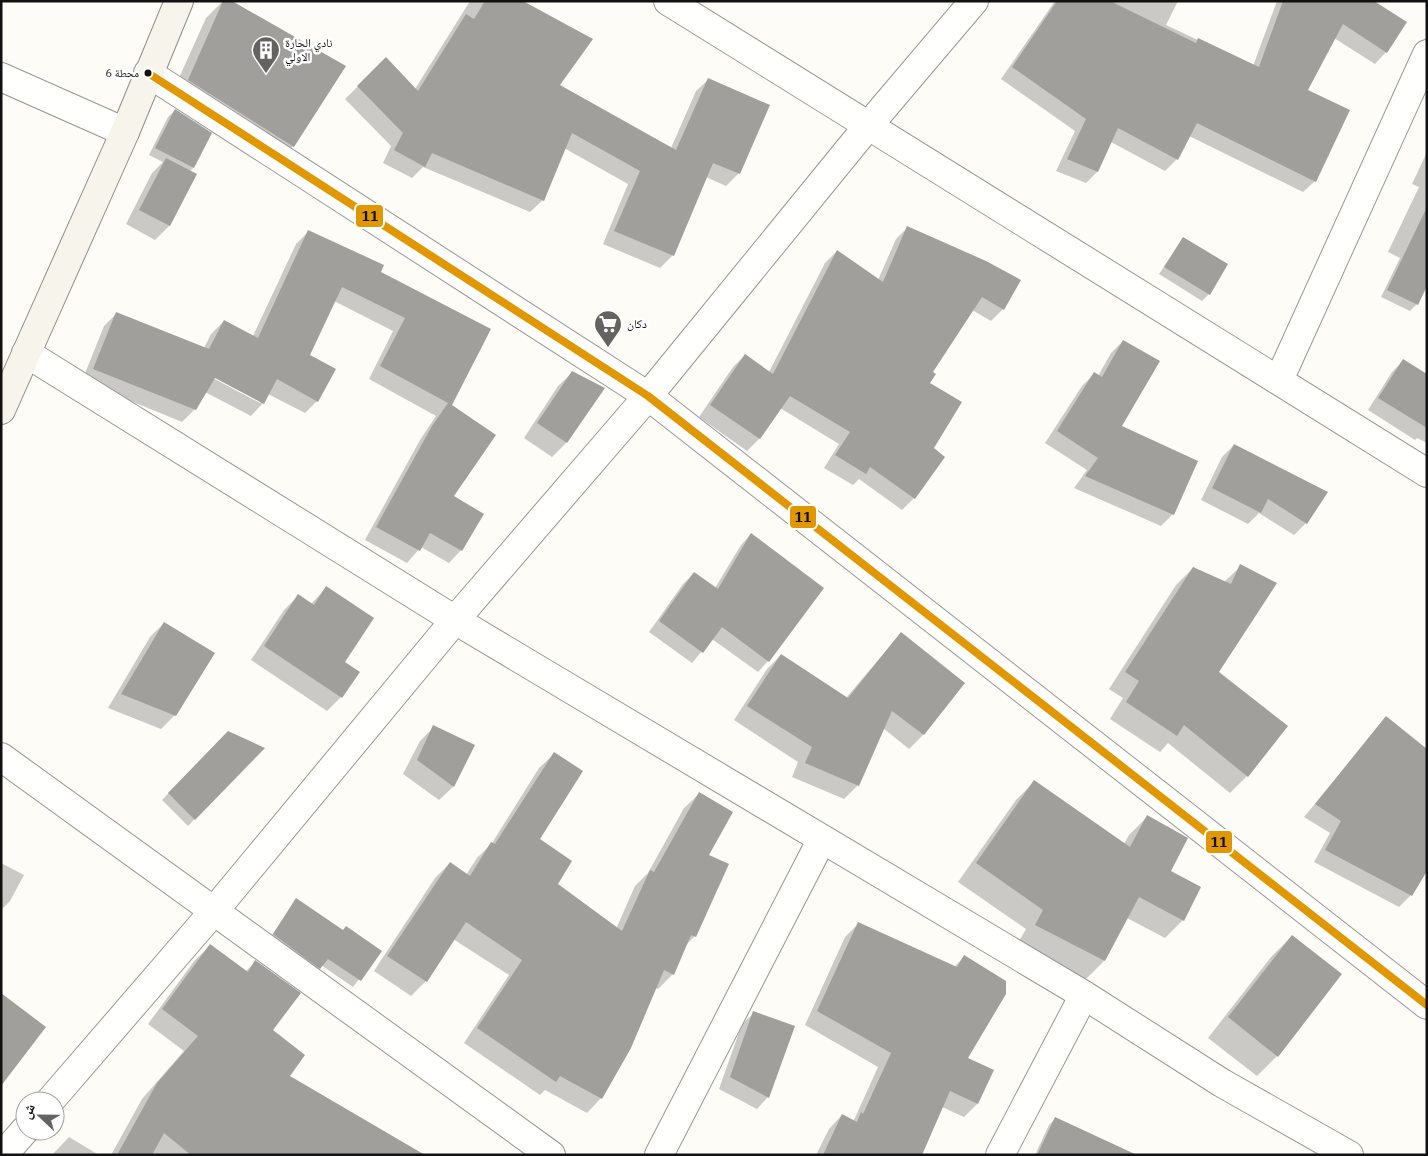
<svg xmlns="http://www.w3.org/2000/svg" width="1428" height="1156" viewBox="0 0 1428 1156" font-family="'IBM Plex Serif','Noto Naskh Arabic',serif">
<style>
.shadow{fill:#0003;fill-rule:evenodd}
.building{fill:#a19f9c}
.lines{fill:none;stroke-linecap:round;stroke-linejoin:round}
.street-casing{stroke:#979795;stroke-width:30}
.secondary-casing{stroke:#8e8d8b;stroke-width:30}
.street{stroke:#fffffe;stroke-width:28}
.secondary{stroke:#f6f4eb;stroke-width:28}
.bus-1-casing{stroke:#fff;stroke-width:11}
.bus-1{stroke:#e09702;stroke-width:8}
.bus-dot{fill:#111;stroke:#fff;stroke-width:2}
.labels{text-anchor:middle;stroke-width:5;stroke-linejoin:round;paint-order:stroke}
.bus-label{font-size:11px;fill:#111;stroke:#fff;text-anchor:end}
.poi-label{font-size:12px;fill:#111;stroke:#fff;text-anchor:start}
.line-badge{stroke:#fff;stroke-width:2}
.pale-badge-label{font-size:14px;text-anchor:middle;font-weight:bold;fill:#111}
</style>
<rect width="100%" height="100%" fill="#fdfcf7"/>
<path class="shadow" d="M 223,1 L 230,1 L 345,66 L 293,146 L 274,166 L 169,100 L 206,18 Z
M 470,1 L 521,1 L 558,85 L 671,148 L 696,91 L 709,79 L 739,173 L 726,186 L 706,177 L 672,256 L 660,268 L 603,244 L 628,184 L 564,148 L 543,200 L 530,212 L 423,167 L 412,178 L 383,163 L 391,146 L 345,99 L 386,59 L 415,89 Z
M 1055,1 L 1178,1 L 1166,25 L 1253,66 L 1277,1 L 1372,1 L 1386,52 L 1375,64 L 1334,38 L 1306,91 L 1315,181 L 1303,192 L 1189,136 L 1177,159 L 1165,171 L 1111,142 L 1097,172 L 1086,183 L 1056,171 L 1075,131 L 1001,79 Z
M 175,110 L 193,168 L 190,171 L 195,174 L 169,226 L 155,240 L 126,224 L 152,173 L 163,162 L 149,155 L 168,117 Z
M 1427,152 L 1427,283 L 1417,304 L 1410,311 L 1381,297 L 1400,258 L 1388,252 L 1419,187 L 1412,184 Z
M 908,227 L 1003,309 L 991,321 L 972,310 L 931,372 L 929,383 L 932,448 L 944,457 L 914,498 L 902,510 L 859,479 L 853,485 L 824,468 L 839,444 L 780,408 L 759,439 L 747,451 L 699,417 L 733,367 L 745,355 L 769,372 L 825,263 L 837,251 L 878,280 L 896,239 Z
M 309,231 L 379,272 L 490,329 L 451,406 L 452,496 L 461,550 L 449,563 L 421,547 L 407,563 L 365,540 L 420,440 L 436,416 L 369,379 L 393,331 L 334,301 L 308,355 L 317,401 L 305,413 L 268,394 L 263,403 L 251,416 L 205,392 L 195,409 L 182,422 L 82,381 L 104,326 L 117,313 L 204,348 L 211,334 L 224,321 L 253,336 L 296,244 ZM 210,374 L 260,401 L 260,403 L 209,376 Z
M 1183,239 L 1209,294 L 1202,301 L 1159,274 Z
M 1123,341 L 1120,427 L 1173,514 L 1161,526 L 1074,488 L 1087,470 L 1045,443 L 1082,386 L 1094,374 L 1098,376 L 1111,353 Z
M 1403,361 L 1427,375 L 1427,443 L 1417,438 L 1415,440 L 1368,410 L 1392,372 Z
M 573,372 L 566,443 L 552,457 L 524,438 L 558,386 Z
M 1234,445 L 1306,523 L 1294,535 L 1259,513 L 1248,524 L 1201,500 L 1222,457 Z
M 751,534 L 768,661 L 758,672 L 712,639 L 692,663 L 649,632 L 683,584 L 694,573 L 715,588 L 741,545 Z
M 1241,566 L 1217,673 L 1247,776 L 1230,793 L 1168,743 L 1160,752 L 1110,719 L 1123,698 L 1109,689 L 1176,585 L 1193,568 L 1224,582 Z
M 327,587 L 344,663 L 341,697 L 327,711 L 251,660 L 284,610 L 298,596 L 311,604 Z
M 164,623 L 175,715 L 161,729 L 108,708 L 150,637 Z
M 901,633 L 963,683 L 923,735 L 909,749 L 883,728 L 858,785 L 844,799 L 792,777 L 798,762 L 734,720 L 767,669 L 781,655 L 846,698 Z
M 1386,718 L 1411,895 L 1399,907 L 1314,862 L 1330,833 L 1304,817 Z
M 434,727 L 473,745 L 453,787 L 439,800 L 403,774 L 420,741 Z
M 228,732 L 263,748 L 188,826 L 162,800 Z
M 554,754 L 538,840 L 556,884 L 616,929 L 635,886 L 648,873 L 684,808 L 699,794 L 707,856 L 695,936 L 685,946 L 673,974 L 658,989 L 655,988 L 601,1098 L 587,1113 L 545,1090 L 540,1095 L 464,1043 L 509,975 L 453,939 L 426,981 L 411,996 L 374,971 L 435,878 L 450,863 L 466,875 L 477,858 L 492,843 L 539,768 Z
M 1034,782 L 1124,844 L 1129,835 L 1148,816 L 1186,838 L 1169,871 L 1183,920 L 1165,938 L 1127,918 L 1104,961 L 1086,979 L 1018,943 L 1026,929 L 958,882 L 1016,800 Z
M 1,863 L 24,875 L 10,901 L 1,910 Z
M 297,900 L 343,931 L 380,952 L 353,987 L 321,965 L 312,975 L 267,942 Z
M 858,924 L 954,967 L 964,957 L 966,1059 L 977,1104 L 964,1117 L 942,1107 L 920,1155 L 816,1155 L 829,1129 L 842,1115 L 853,1122 L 878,1067 L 805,1025 L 845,937 Z
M 1292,936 L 1277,1056 L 1257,1076 L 1208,1038 L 1271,957 Z
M 210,946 L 245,972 L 255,962 L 271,1031 L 288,1076 L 394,1155 L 111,1155 L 142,1099 L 184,1051 L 148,1024 L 195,960 Z
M 754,1013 L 768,1097 L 757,1109 L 719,1089 L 742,1024 Z
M 1056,1118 L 1093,1155 L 1035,1155 L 1049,1125 Z
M 69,1137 L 99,1155 L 52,1155 Z"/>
<path class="building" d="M 223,1 L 232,1 L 346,66 L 294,147 L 188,80 Z
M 485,1 L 523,1 L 593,39 L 560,85 L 676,150 L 708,78 L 770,105 L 740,174 L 713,163 L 674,256 L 614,231 L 640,171 L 572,133 L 544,201 L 432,153 L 425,167 L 394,150 L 403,133 L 357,86 L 386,57 L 418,91 L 466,14 L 474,19 Z
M 1057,1 L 1110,1 L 1196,43 L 1198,38 L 1259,67 L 1283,1 L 1374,1 L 1407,22 L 1387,53 L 1343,24 L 1308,90 L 1350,110 L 1316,182 L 1197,123 L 1178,160 L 1118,128 L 1098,172 L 1067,159 L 1086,119 L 1012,67 Z
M 175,109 L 212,133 L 194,168 L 155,148 Z
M 166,158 L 197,174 L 170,226 L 139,210 Z
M 1427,207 L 1427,286 L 1418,305 L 1387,290 Z
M 907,226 L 986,261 L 1021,280 L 1004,310 L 982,297 L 933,372 L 936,374 L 930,383 L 962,402 L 934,448 L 945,457 L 915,499 L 870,467 L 866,474 L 835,455 L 850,432 L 790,396 L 760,439 L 710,405 L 745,354 L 773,374 L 837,250 L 883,282 Z
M 308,230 L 384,265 L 381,272 L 491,329 L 452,405 L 496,435 L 454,496 L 484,514 L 462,551 L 430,533 L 420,551 L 376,527 L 432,426 L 448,403 L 380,366 L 405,318 L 342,287 L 310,355 L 336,369 L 318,402 L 277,379 L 264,404 L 215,378 L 196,410 L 93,369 L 116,312 L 209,349 L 224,320 L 258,338 Z
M 1183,237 L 1228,264 L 1210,295 L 1164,267 Z
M 1123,340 L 1160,361 L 1122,426 L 1198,461 L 1174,515 L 1085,476 L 1098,458 L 1057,431 L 1094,372 L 1102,377 Z
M 1403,359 L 1427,374 L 1427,428 L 1378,398 Z
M 572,371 L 605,388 L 567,443 L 537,423 Z
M 1234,444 L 1328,492 L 1307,524 L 1268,499 L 1261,513 L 1212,488 Z
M 751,533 L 824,588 L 769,662 L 722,627 L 703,653 L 659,621 L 694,572 L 718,589 Z
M 1240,564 L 1277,583 L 1219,672 L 1288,726 L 1248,777 L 1184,725 L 1177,736 L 1126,702 L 1139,681 L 1125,672 L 1193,567 L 1231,584 Z
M 326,586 L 374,618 L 345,662 L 360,672 L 342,698 L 264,646 L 298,594 L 314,605 Z
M 164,622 L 215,653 L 176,716 L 121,694 Z
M 901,632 L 965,683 L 924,735 L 892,711 L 859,786 L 805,763 L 812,747 L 747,706 L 781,654 L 848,698 Z
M 1386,716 L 1427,749 L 1427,871 L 1412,896 L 1325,850 L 1341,821 L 1315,804 Z
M 433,725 L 475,745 L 454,787 L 417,760 Z
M 228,731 L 265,748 L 195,820 L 168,793 Z
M 554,752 L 583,771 L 540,839 L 572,861 L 558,884 L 622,931 L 650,870 L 654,872 L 699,792 L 733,812 L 709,855 L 729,864 L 696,937 L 691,935 L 674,975 L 664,970 L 631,1048 L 602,1099 L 560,1076 L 556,1082 L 477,1028 L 522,960 L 466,922 L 427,982 L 387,956 L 450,862 L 470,876 L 491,842 L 495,844 Z
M 1034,780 L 1130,847 L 1147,815 L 1188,838 L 1171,871 L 1201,887 L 1184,921 L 1139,897 L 1105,961 L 1035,925 L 1043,910 L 976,863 Z
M 296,898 L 343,930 L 346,926 L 382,951 L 361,981 L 328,959 L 320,969 L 273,934 Z
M 858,922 L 957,967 L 964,955 L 1006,981 L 1006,994 L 968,1058 L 994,1070 L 978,1104 L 950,1091 L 922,1155 L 823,1155 L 842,1114 L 857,1122 L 861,1112 L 863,1114 L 891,1053 L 817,1011 Z
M 1292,935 L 1342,974 L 1278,1057 L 1228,1017 Z
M 210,944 L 248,972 L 255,960 L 301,993 L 273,1030 L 305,1055 L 290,1076 L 425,1155 L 191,1155 L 164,1133 L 152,1155 L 117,1155 L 157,1083 L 198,1036 L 162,1009 Z
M 1,993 L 46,1027 L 1,1086 Z
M 753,1011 L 795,1026 L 769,1098 L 730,1077 Z
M 1055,1117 L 1137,1155 L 1037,1155 Z"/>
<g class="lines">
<g class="street-casing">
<path id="street" d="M 668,1 L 1427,473
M 148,73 L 648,396 L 1427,1005
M 1,77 L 125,132
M 26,353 L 455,620 L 1084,995 L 1222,1083 L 1349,1155
M 1279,380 L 1427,54
M 1,757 L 551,1155
M 50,1101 L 214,911 L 455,620 L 648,396 L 868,126 L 974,1
M 3,1155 L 25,1130
M 659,1155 L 822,839
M 1000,1155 L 1084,995"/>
</g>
<g class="secondary-casing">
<path id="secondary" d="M 1,410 L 125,132 L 179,1"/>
</g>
<use href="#street" class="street"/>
<use href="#secondary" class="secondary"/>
<g class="bus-1-casing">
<path id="bus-1" d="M 148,73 L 648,396 L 1427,1005"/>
</g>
<use href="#bus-1" class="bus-1"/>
</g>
<defs>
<g id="building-pin" transform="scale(1.4375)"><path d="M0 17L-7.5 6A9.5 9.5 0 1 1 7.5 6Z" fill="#646362" stroke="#fff"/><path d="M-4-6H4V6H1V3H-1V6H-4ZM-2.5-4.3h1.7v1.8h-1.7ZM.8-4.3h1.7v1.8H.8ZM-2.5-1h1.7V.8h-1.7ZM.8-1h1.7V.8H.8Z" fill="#fff"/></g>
<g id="supermarket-pin" transform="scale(1.4375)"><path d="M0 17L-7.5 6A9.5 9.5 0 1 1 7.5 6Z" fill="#646362" stroke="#fff"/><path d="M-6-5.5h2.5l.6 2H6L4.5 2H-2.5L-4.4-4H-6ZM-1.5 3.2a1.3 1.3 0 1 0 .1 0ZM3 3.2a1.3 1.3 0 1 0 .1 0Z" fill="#fff"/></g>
</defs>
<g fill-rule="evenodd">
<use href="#building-pin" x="266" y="50"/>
<use href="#supermarket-pin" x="608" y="324"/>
</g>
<circle class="bus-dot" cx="148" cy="73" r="4.5"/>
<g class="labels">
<g class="bus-label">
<text x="139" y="77">محطة 6</text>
</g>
<g class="poi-label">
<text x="285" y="47">نادي الحارة<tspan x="285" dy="14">الاولي</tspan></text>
<text x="627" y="328">دكان</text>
</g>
</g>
<g class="line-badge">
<rect x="355" y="204" width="29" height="24" rx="5" fill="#e09702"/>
<rect x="789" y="505" width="28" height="24" rx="5" fill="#e09702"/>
<rect x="1205" y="830" width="28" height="24" rx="5" fill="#e09702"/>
</g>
<g class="pale-badge-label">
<text x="370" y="221">11</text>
<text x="803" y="522">11</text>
<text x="1219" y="847">11</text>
</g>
<rect width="1428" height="1156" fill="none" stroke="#111111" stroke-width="5"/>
<g transform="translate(40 1116) rotate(292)"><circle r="24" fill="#ffffff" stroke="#a0a0a0"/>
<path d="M0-4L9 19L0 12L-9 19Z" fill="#646362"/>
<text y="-8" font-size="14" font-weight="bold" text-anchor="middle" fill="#111111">ش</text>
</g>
</svg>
